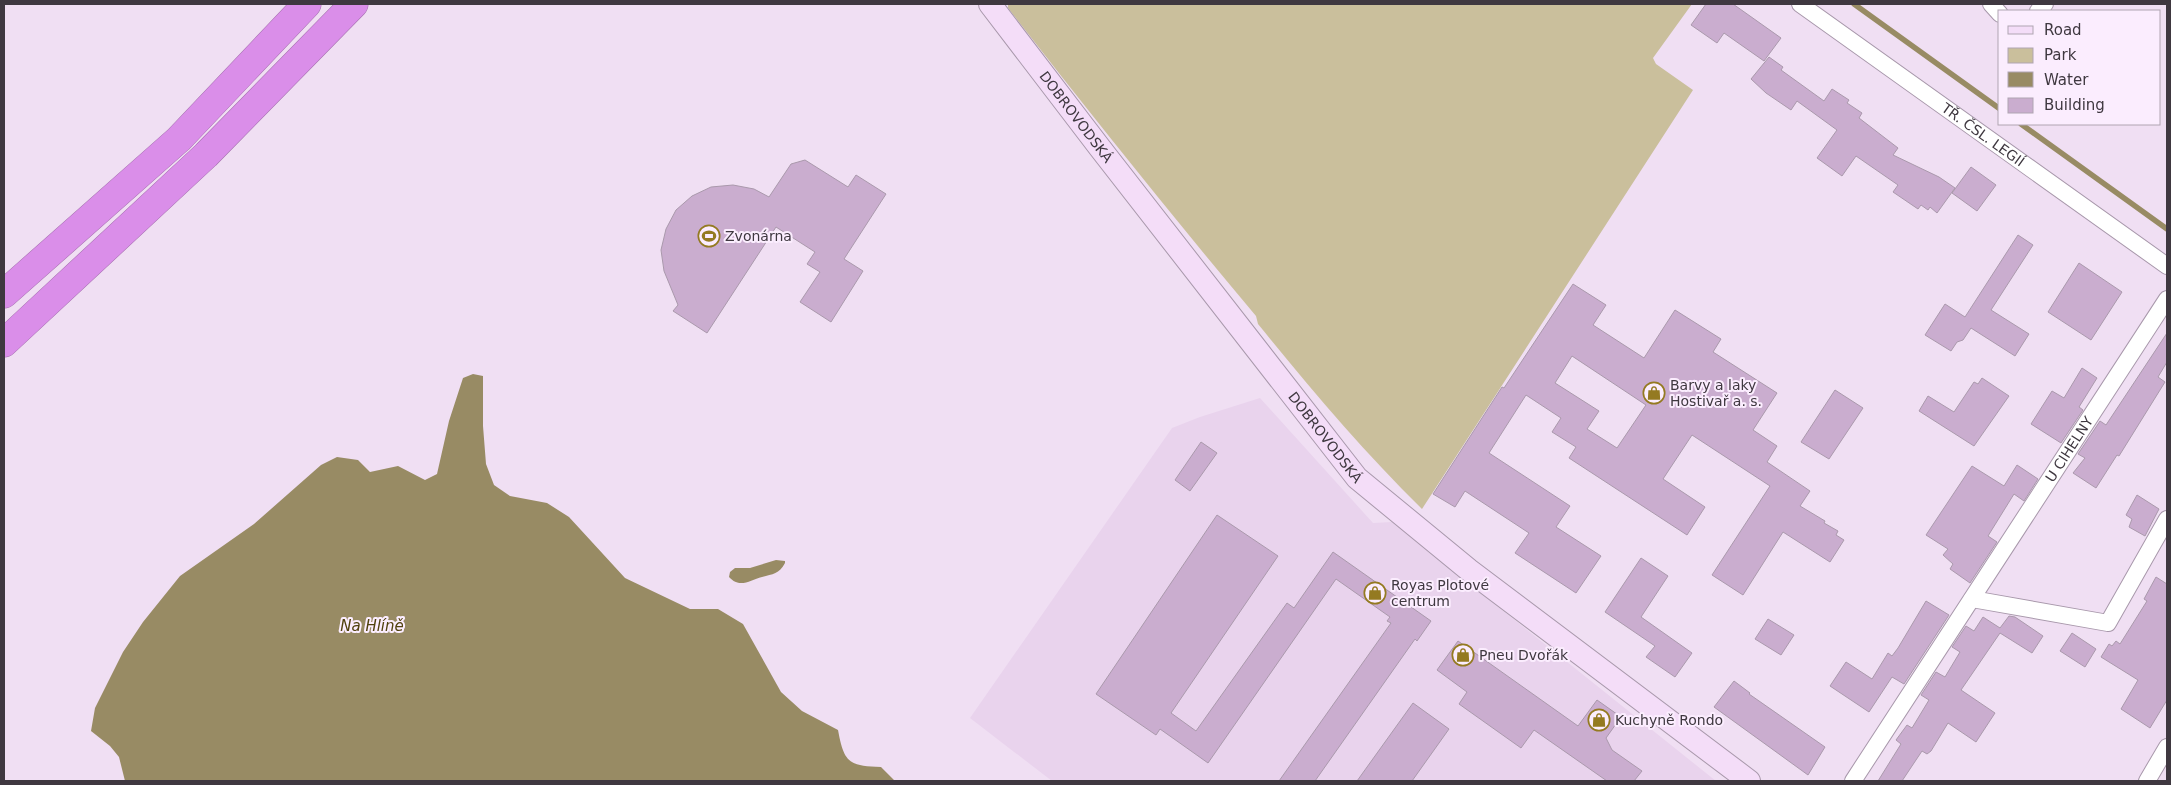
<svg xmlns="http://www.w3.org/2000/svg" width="2171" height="785" viewBox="0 0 2171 785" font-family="'DejaVu Sans',sans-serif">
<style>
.built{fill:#e9d3ed}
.green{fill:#cabf9c}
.water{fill:#988b64}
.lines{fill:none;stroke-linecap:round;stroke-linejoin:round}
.stream{stroke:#988b64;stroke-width:5.5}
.building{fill:#caadcf;stroke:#aa99ac;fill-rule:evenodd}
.street-casing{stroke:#a898ab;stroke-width:18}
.secondary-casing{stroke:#a898ab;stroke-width:24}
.highway-casing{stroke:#a470ae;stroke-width:29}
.street{stroke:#fff;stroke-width:16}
.secondary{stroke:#f4ddf8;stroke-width:22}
.highway{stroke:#da8ee9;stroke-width:28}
.labels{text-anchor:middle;stroke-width:4;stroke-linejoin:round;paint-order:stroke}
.street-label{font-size:14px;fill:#3f3840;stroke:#fbedfe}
.poi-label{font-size:14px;fill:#3f3840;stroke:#fbedfe;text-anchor:start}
.water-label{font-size:15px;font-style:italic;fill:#50410e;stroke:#fbedfe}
</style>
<rect width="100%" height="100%" fill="#f0dff3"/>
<path class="built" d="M 1260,398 L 1373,523 L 1392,522 L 1716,781 L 1052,781 L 970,718 L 1172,428 L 1200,417 Z"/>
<path class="green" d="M 1008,4 L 1692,4 L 1653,58 L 1656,64 L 1693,90 L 1422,509 C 1363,451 1310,388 1258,324 L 1256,316 C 1171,215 1089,112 1008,8 Z"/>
<path class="water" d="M 473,374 L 483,376 L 483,426 L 486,464 L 494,485 L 510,496 L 547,503 L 569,517 L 625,578 L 690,609 L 718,609 L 743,624 L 781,692 L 802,711 L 838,730 C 844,762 848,766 881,767 L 895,781 L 125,781 L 119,757 L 110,746 L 91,731 L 95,708 L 123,652 L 143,622 L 180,576 L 254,524 L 321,465 L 337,457 L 358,460 L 370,472 L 398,466 L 425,480 L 437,474 L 449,421 L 463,378 Z
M 776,560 L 785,561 L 785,563 C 779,574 773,574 762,577 C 750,580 740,589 729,577 L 730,572 L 735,568 L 750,568 Z"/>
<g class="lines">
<path class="stream" d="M 1854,4 L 2000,109
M 2021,124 L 2167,229"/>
</g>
<path class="building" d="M 1706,4 L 1733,4 L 1781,38 L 1764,61 L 1724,33 L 1717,43 L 1691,25 Z
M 1769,57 L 1783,67 L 1781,70 L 1824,101 L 1832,89 L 1849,100 L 1847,103 L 1862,113 L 1859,118 L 1898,148 L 1893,155 L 1939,177 L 1955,188 L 1937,213 L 1930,207 L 1928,210 L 1921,205 L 1918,209 L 1893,192 L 1898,185 L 1856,156 L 1842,176 L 1817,158 L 1837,130 L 1797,101 L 1791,110 L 1766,93 L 1751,79 Z
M 805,160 L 848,187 L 856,175 L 886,194 L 844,259 L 863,271 L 831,322 L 800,302 L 820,272 L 807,264 L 815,252 L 776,227 L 707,333 L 673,311 L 678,305 L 664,271 L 661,250 L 666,229 L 676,210 L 692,196 L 711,187 L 733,185 L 754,189 L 769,197 L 791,164 Z
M 1971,167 L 1996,185 L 1977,211 L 1952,193 Z
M 2018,235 L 2033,245 L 1991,310 L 2029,334 L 2015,356 L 1971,328 L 1963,340 L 1957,342 L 1951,351 L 1925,335 L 1945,304 L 1965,317 Z
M 2079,263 L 2122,292 L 2091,340 L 2048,312 Z
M 1573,284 L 1606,305 L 1593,325 L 1644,358 L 1675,310 L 1721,339 L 1713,352 L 1777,393 L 1753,430 L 1777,446 L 1767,462 L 1810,491 L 1800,506 L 1825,521 L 1824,523 L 1838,531 L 1836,535 L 1844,540 L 1830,562 L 1783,532 L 1743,595 L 1712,575 L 1770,486 L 1692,435 L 1663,479 L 1705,507 L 1687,535 L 1569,458 L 1576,447 L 1552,432 L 1561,418 L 1526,395 L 1489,453 L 1570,506 L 1556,527 L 1601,556 L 1576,593 L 1515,553 L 1529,533 L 1465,491 L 1455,507 L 1433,494 L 1502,387 L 1504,388 ZM 1572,356 L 1646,405 L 1617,448 L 1587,429 L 1599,411 L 1555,383 Z
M 2167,333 L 2167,362 L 2158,377 L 2165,382 L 2119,456 L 2117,455 L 2096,488 L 2073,473 L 2085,458 L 2078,454 L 2100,421 L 2106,425 Z
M 2082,368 L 2097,378 L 2079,407 L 2083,410 L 2061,443 L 2031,424 L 2052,391 L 2064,398 Z
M 1982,378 L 2009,396 L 1974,446 L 1919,411 L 1928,396 L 1954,412 L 1974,382 L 1978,384 Z
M 1835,390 L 1863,408 L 1829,459 L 1801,442 Z
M 1201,442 L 1217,453 L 1190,491 L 1175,480 Z
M 2017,465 L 2038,479 L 2024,501 L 2014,494 L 1988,536 L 1997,542 L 1970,583 L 1950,569 L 1953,564 L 1943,555 L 1948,549 L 1926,535 L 1972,466 L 2004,486 Z
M 2137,495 L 2159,509 L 2145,536 L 2129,527 L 2132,519 L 2126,515 Z
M 1217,515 L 1278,556 L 1171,713 L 1196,731 L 1287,603 L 1294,608 L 1333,552 L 1431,621 L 1417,641 L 1415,639 L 1315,781 L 1279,781 L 1391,623 L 1387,621 L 1390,617 L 1336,579 L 1208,763 L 1160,729 L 1156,735 L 1096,694 Z
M 1641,558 L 1668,576 L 1641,617 L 1692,653 L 1675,677 L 1646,657 L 1655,646 L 1605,612 Z
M 2156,577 L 2167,584 L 2167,700 L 2150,728 L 2121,709 L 2138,680 L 2101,657 L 2109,644 L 2112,646 L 2116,641 L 2120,644 L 2147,601 L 2144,599 Z
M 1926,601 L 1949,615 L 1904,684 L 1892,677 L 1869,712 L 1830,686 L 1846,662 L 1872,679 L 1888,653 L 1892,656 L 1898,648 Z
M 2009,616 L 2015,617 L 2043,636 L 2032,653 L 2000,633 L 1961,690 L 1995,713 L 1976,742 L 1948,723 L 1931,751 L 1927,754 L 1922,751 L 1902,781 L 1878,781 L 1901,744 L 1896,740 L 1907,725 L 1912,728 L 1929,700 L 1921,695 L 1936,672 L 1945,677 L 1960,652 L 1952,647 L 1966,626 L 1974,631 L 1983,617 L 2000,628 Z
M 1768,619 L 1794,635 L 1781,655 L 1755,639 Z
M 2072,633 L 2096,649 L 2085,667 L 2060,651 Z
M 1458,641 L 1578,726 L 1597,700 L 1621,717 L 1606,738 L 1612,750 L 1642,771 L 1634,781 L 1607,781 L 1534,730 L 1521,748 L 1459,704 L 1467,692 L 1437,670 Z
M 1734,681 L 1750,693 L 1749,694 L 1825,747 L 1808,775 L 1714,707 Z
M 1413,703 L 1449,729 L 1412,781 L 1357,781 Z"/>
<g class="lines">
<g class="street-casing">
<g id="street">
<path id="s1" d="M 1800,4 L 2167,266"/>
<path d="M 1991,4 L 2000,14"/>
<path d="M 2038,11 L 2045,4"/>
<path d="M 1972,599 L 2108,623 L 2167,519"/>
<path id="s2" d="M 1853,781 L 2167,299"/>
<path d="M 2147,781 L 2167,747"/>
</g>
</g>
<g class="secondary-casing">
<g id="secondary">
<path id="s3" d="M 990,4 L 1100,148 L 1357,478 L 1469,570 L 1749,781"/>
</g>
</g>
<g class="highway-casing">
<path id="highway" d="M 4,294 L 179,139 L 307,4
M 4,343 L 206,155 L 354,4"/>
</g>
<use href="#street" class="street"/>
<use href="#secondary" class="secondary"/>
<use href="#highway" class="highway"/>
</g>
<defs>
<g id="stadium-ring" transform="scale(1.125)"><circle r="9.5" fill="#fbedfe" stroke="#947a21" stroke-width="1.5"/><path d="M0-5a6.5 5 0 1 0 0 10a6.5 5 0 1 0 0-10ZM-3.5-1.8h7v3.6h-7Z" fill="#947a21"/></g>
<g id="shop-ring" transform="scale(1.125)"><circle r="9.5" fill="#fbedfe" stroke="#947a21" stroke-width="1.5"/><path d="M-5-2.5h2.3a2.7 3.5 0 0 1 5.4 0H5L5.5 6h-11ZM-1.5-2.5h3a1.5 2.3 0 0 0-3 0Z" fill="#947a21"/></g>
</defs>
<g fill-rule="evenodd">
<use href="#stadium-ring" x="709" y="236"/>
<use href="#shop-ring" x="1654" y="393"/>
<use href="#shop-ring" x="1375" y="593"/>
<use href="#shop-ring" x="1463" y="655"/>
<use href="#shop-ring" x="1599" y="720"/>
</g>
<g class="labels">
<g class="street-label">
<text dy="5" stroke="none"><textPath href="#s3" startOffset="142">DOBROVODSKÁ</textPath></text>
<text dy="5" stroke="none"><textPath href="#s1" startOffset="225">TŘ. ČSL. LEGIÍ</textPath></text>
<text dy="5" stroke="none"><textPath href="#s3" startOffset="548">DOBROVODSKÁ</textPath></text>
<text dy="5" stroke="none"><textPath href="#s2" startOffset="396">U CIHELNY</textPath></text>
</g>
<g class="poi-label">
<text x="725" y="241">Zvonárna</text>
<text x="1670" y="390">Barvy a laky<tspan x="1670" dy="16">Hostivař a. s.</tspan></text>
<text x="1391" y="590">Royas Plotové<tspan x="1391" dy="16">centrum</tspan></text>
<text x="1479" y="660">Pneu Dvořák</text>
<text x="1615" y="725">Kuchyně Rondo</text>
</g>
<g class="water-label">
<text x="372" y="631">Na Hlíně</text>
</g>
</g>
<rect width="2171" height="785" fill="none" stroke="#3f3840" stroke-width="10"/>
<rect x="1998" y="10" width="162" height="115" fill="#fbedfe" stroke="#b0a5b2"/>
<rect x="2008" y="26" width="25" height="8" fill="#f4ddf8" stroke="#b0a5b2"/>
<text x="2044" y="35" font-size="15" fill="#3f3840">Road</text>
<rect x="2008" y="48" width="25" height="15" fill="#cabf9c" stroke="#b0a5b2"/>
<text x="2044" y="60" font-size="15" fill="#3f3840">Park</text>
<rect x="2008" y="72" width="25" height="15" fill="#988b64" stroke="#b0a5b2"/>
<text x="2044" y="85" font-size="15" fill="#3f3840">Water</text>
<rect x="2008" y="98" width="25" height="15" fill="#caadcf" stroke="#b0a5b2"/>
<text x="2044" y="110" font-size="15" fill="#3f3840">Building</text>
</svg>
